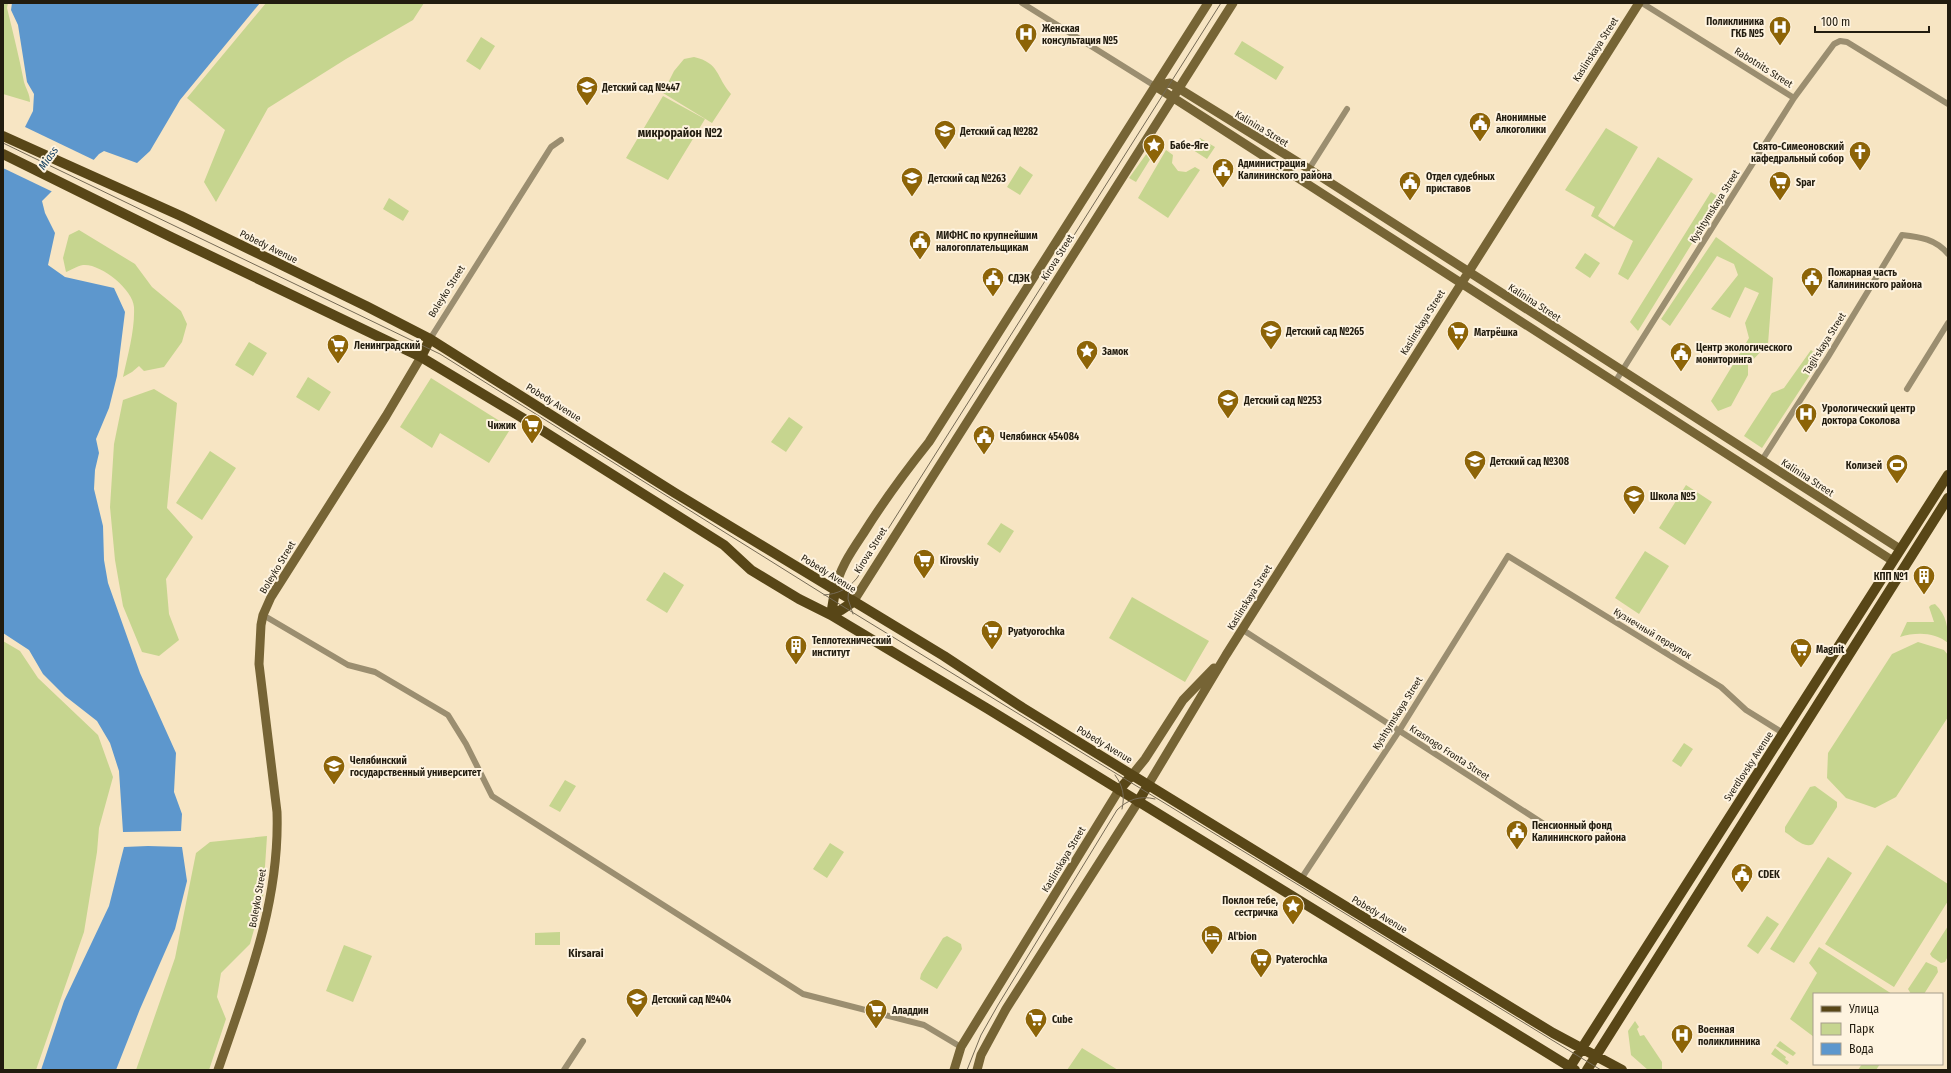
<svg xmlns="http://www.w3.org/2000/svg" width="1951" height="1073" viewBox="0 0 1951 1073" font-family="'Fira Sans Condensed',sans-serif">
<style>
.green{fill:#c6d58f}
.water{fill:#5d97cd}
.pier{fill:#f7e5c3}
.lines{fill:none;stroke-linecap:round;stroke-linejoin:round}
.street{stroke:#9b8e70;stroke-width:6}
.secondary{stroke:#766435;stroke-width:9}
.primary{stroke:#584617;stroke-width:10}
.tram{stroke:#756a55;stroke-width:1}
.labels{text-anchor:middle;stroke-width:4;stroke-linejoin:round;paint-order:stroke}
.poi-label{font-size:10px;font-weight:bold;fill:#221c0f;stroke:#fef3df;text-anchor:start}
.street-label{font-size:10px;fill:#221c0f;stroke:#fef3df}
.water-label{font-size:11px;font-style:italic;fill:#093659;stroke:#fef3df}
.neighbourhood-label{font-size:11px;font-weight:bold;fill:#221c0f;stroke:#fef3df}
.quarter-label{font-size:12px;font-weight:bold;fill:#221c0f;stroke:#fef3df}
</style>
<rect width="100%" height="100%" fill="#f7e5c3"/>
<path class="green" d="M 3,3 L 8,3 L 7,8 C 13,32 19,57 24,82 C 26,89 30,94 30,102 L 3,94 Z
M 266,3 L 424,3 L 413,20 L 346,59 L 268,108 L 216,202 L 204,182 L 225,130 L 187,98 Z
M 481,37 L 495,46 L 480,70 L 466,61 Z
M 1242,41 L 1284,67 L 1276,80 L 1234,54 Z
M 694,57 C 720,63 716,77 731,94 L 712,123 L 663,93 L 674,71 L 684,59 Z
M 663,96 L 705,119 L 668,180 L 626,158 Z
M 1606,128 L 1638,147 L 1598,216 L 1614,227 L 1658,157 L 1693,179 L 1628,280 L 1618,274 L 1633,241 L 1591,216 L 1595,207 L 1565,190 Z
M 1200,138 L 1215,147 L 1207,159 L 1193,150 Z
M 1155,142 L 1159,145 L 1136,182 L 1129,178 Z
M 1166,150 L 1173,155 L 1172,163 L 1178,171 L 1186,172 L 1195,167 L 1200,170 L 1168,218 L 1138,198 Z
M 1020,166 L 1033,175 L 1020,195 L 1007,187 Z
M 1711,192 L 1720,198 L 1638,331 L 1630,322 Z
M 389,198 L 409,211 L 403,221 L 383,209 Z
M 79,230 L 135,264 L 152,287 L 181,311 L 187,324 L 182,342 L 164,367 L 144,371 L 139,366 L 132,372 L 123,377 C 128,354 135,330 134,307 C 133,289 100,263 83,265 C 77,266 71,270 66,272 L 63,258 L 69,235 Z
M 1716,237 L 1773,278 L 1768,344 L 1748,365 L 1748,375 L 1731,406 L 1718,411 L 1711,401 L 1749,338 L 1745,323 L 1759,293 L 1745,287 L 1730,318 L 1711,309 L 1738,275 L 1734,264 L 1717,256 L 1670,326 L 1661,319 Z
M 1585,253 L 1600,263 L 1590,278 L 1575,268 Z
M 249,342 L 267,353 L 253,376 L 235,365 Z
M 1811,350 L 1821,358 L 1762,448 L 1744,436 L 1772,393 L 1784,388 Z
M 308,377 L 331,392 L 319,411 L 296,397 Z
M 431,378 L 511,428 L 489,463 L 440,433 L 432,448 L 400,427 Z
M 154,389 L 177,403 L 167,508 L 193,537 L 166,579 L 169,614 L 179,640 L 159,656 L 142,652 L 123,606 L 115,560 L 110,507 L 114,444 L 123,400 Z
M 789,417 L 803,427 L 786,452 L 771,442 Z
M 210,451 L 236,468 L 202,520 L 176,503 Z
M 1686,485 L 1712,502 L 1685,545 L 1659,528 Z
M 1001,523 L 1014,531 L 1000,553 L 987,544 Z
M 1645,551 L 1669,566 L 1639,614 L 1615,598 Z
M 664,572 L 684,585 L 667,613 L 646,600 Z
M 1132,597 L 1209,641 L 1185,682 L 1109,638 Z
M 1935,604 C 1947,615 1948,628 1948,643 C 1935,632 1916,632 1900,637 L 1907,622 L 1934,622 L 1929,607 L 1931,605 Z
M 3,641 L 20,651 L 38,678 L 98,735 L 113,777 L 99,828 L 97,852 L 84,932 L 36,1070 L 3,1070 Z
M 1918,642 L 1944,650 L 1948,655 L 1948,717 L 1896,797 L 1875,808 L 1846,798 L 1827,778 L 1828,753 L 1892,654 Z
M 1684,743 L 1693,749 L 1681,767 L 1672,761 Z
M 565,780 L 576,786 L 560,812 L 549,806 Z
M 1815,786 L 1837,802 L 1837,807 L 1813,844 C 1804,849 1793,837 1785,832 L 1785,827 L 1810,787 Z
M 267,836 L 263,897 L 250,944 L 221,973 L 217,997 L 226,1019 L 209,1070 L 136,1070 L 175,958 L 196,853 L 210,842 Z
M 830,843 L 844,852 L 827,878 L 813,869 Z
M 1887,845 L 1948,884 L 1948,901 L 1894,987 L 1825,944 Z
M 1828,857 L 1852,873 L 1794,963 L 1770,949 Z
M 1767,916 L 1779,924 L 1758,954 L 1747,946 Z
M 1948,926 L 1948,956 L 1945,962 L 1941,963 L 1932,957 L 1930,954 Z
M 560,932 L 560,945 L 535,945 L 535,933 Z
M 947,936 L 961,944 L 962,949 L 937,989 L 920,979 L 921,974 L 943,938 Z
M 344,945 L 372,956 L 353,1002 L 326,991 Z
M 1819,947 L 1892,994 L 1814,994 L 1814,1037 L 1790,1019 L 1817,973 L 1809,963 Z
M 1926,962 L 1937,967 L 1938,972 L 1924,994 L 1911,994 L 1908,989 Z
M 1635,1021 L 1639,1027 L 1637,1029 L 1640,1036 L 1644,1035 L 1662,1062 L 1662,1070 L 1648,1070 L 1631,1055 L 1628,1031 Z
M 1780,1041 L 1796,1053 L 1793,1056 L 1776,1046 Z
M 1082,1048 L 1118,1070 L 1067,1070 Z
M 1775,1048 L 1786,1057 L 1785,1059 L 1789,1062 L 1787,1065 L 1771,1054 Z
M 1862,1064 L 1880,1064 L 1876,1070 L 1858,1070 Z"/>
<path class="water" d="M 12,3 L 260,3 L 180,100 L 150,151 L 137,163 L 104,151 L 99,154 L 90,164 L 57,186 L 42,201 L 45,213 L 55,233 L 48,265 L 65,277 L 114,288 L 125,312 L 117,376 L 109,408 L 96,439 L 99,453 L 95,470 L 94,489 L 103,526 L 104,560 L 108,583 L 140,673 L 176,753 L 174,792 L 182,814 L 181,831 L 123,832 L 119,771 L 110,743 L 97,721 L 65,696 L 43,674 L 29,650 L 3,633 L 3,171 L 33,111 L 34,94 L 27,82 L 18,25 L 11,10 Z
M 148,846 L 182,847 L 187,881 L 175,929 L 140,1009 L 116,1070 L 41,1070 L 64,1001 L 109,906 L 124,847 Z"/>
<path class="pier" d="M 23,126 L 96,161 L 92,166 L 53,192 L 3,168 Z"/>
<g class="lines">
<path class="street" d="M 1022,3 L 1155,86
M 1642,3 L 1794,98
M 1309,169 L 1347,109
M 430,339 L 551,147 L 561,140
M 1615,382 L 1794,98 L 1834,44 L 1840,41 L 1847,42 L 1948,104
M 1907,389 L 1948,323
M 1762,460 L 1828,357 L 1902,235 C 1920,237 1936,239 1948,254
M 263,615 L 348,665 L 375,672 L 448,715 L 466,744 L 492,796 L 803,994 L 924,1025 L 961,1047
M 1243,630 L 1547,826
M 1301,879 L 1399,731 L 1508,556 L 1721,687 L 1746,710 L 1783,733
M 564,1070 L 583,1041"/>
<path class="secondary" d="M 1155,86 L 1170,83 L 1309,169 L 1900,549
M 1155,86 L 1893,561
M 835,591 C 839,569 851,552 863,534 C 883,502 905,472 929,442 L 1208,3
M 853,602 L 1233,3
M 1132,775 L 1145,759 L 1183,700 L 1214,668
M 1148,785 L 1226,655 L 1639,3
M 218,1070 C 247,985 280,903 277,812 L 259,664 L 261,625 L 263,615 L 271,597 L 386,416 L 421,357
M 954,1070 L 961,1047 L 1119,790
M 977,1070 L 981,1055 L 1006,1009 L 1138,802"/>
<path class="primary" d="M 3,136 L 181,216 L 366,306 L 430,339 L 675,493 L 944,656 L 1023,708 L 1301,879 L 1553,1033 L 1622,1070
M 3,154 L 171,237 L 421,357 L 521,417 L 724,545 L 751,570 L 799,599 L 831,615 L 988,709 L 1575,1070
M 421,357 L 430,339
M 831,615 L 841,610 L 853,602
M 831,615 L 835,591
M 1119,790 L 1132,775
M 1138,802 L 1148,785
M 1568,1070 L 1948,475
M 1587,1070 L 1948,498"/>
<path class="tram" d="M 3,143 L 440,354 L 852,612 L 1601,1070
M 849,585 L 848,599 L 853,614
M 824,595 C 838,594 848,589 857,578 L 1221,3
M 1115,775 C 1123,786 1125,796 1122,809
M 967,1070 L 981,1035 L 998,1005 L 1117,810 C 1127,800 1140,795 1155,799"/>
</g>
<defs>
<g id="hospital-pin" transform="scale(1.15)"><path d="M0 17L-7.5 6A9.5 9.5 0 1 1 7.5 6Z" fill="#8d6407" stroke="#fef3df"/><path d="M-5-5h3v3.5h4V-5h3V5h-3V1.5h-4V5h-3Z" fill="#fff"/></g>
<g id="school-pin" transform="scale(1.15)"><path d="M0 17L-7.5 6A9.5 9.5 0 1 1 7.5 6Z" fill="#8d6407" stroke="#fef3df"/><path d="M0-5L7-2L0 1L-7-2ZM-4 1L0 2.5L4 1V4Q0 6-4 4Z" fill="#fff"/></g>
<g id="civic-pin" transform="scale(1.15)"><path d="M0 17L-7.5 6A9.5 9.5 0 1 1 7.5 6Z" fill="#8d6407" stroke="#fef3df"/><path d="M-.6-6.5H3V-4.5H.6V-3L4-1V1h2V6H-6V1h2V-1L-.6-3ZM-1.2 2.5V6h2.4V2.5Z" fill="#fff"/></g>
<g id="sight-pin" transform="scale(1.15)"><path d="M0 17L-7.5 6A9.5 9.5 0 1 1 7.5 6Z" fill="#8d6407" stroke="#fef3df"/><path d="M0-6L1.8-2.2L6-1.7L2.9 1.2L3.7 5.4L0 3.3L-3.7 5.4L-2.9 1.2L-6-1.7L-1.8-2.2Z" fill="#fff"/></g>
<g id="church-pin" transform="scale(1.15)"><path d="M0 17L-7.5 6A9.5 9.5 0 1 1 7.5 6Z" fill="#8d6407" stroke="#fef3df"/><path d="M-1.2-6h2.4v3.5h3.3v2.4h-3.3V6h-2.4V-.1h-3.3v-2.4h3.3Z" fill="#fff"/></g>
<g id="supermarket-pin" transform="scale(1.15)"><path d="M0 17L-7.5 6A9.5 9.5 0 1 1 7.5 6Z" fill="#8d6407" stroke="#fef3df"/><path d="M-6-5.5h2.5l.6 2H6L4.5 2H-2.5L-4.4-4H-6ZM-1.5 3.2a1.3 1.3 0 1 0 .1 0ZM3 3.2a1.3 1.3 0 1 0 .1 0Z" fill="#fff"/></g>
<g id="stadium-pin" transform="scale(1.15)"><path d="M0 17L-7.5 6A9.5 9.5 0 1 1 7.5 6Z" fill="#8d6407" stroke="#fef3df"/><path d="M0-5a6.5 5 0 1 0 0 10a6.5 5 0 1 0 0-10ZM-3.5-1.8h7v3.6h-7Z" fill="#fff"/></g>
<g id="building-pin" transform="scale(1.15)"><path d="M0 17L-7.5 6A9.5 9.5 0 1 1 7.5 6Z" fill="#8d6407" stroke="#fef3df"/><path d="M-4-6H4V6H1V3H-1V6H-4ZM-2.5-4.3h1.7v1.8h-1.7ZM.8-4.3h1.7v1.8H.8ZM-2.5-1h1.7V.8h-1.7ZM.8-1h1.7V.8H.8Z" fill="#fff"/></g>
<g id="university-pin" transform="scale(1.15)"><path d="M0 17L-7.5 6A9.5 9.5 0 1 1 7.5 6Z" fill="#8d6407" stroke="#fef3df"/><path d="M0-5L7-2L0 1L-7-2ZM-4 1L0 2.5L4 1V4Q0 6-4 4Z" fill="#fff"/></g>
<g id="hotel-pin" transform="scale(1.15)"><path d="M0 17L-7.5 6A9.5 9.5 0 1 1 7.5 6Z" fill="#8d6407" stroke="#fef3df"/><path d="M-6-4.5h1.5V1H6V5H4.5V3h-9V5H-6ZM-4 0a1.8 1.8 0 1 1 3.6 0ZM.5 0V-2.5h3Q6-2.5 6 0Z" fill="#fff"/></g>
</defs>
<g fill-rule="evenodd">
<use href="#hospital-pin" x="1780" y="27"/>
<use href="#hospital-pin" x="1026" y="34"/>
<use href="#school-pin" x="587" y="87"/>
<use href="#civic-pin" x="1480" y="123"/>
<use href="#school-pin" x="945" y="131"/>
<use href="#sight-pin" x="1154" y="145"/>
<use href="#church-pin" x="1860" y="152"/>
<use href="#civic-pin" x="1223" y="169"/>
<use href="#school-pin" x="912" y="178"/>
<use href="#civic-pin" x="1410" y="182"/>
<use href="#supermarket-pin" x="1780" y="182"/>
<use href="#civic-pin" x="920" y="241"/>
<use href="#civic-pin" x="993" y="278"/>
<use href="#civic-pin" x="1812" y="278"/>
<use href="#school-pin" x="1271" y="331"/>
<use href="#supermarket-pin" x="1458" y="332"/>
<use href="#supermarket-pin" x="338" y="345"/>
<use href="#sight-pin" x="1087" y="351"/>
<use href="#civic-pin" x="1681" y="353"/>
<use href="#school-pin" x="1228" y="400"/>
<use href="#hospital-pin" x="1806" y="414"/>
<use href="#supermarket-pin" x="532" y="425"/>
<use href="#civic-pin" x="984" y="436"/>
<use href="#school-pin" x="1475" y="461"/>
<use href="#stadium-pin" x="1897" y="465"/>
<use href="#school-pin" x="1634" y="496"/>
<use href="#supermarket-pin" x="924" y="560"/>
<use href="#building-pin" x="1924" y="576"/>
<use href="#supermarket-pin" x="992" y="631"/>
<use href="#building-pin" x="796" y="646"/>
<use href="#supermarket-pin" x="1801" y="649"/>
<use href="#university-pin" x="334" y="766"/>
<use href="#civic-pin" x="1517" y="831"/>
<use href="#civic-pin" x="1742" y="874"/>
<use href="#sight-pin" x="1293" y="906"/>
<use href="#hotel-pin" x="1212" y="936"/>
<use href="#supermarket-pin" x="1261" y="959"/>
<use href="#school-pin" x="637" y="999"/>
<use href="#supermarket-pin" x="876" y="1010"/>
<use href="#supermarket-pin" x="1036" y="1019"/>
<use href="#hospital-pin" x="1682" y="1035"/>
</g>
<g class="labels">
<g class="poi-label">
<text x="1764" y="25" text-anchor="end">Поликлиника<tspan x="1764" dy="12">ГКБ №5</tspan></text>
<text x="1042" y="32">Женская<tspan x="1042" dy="12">консультация №5</tspan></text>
<text x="602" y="91">Детский сад №447</text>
<text x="1496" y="121">Анонимные<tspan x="1496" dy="12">алкоголики</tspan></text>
<text x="960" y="135">Детский сад №282</text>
<text x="1170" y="149">Бабе-Яге</text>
<text x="1844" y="150" text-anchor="end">Свято-Симеоновский<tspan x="1844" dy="12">кафедральный собор</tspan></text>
<text x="1238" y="167">Администрация<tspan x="1238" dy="12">Калининского района</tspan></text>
<text x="1426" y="180">Отдел судебных<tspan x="1426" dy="12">приставов</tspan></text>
<text x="928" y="182">Детский сад №263</text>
<text x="1796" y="186">Spar</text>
<text x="936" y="239">МИФНС по крупнейшим<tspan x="936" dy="12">налогоплательщикам</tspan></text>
<text x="1828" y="276">Пожарная часть<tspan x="1828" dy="12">Калининского района</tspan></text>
<text x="1008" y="282">СДЭК</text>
<text x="1286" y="335">Детский сад №265</text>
<text x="1474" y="336">Матрёшка</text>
<text x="354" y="349">Ленинградский</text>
<text x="1696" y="351">Центр экологического<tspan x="1696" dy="12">мониторинга</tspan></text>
<text x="1102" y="355">Замок</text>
<text x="1244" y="404">Детский сад №253</text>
<text x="1822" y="412">Урологический центр<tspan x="1822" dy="12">доктора Соколова</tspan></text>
<text x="516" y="429" text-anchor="end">Чижик</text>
<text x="1000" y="440">Челябинск 454084</text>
<text x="1490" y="465">Детский сад №308</text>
<text x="1882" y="469" text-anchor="end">Колизей</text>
<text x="1650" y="500">Школа №5</text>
<text x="940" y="564">Kirovskiy</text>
<text x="1908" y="580" text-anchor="end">КПП №1</text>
<text x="1008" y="635">Pyatyorochka</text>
<text x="812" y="644">Теплотехнический<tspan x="812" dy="12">институт</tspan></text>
<text x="1816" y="653">Magnit</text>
<text x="350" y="764">Челябинский<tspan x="350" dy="12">государственный университет</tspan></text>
<text x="1532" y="829">Пенсионный фонд<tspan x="1532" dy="12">Калининского района</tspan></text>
<text x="1758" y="878">CDEK</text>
<text x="1278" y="904" text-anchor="end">Поклон тебе,<tspan x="1278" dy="12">сестричка</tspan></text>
<text x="1228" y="940">Al'bion</text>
<text x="1276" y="963">Pyaterochka</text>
<text x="652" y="1003">Детский сад №404</text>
<text x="892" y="1014">Аладдин</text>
<text x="1052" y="1023">Cube</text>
<text x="1698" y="1033">Военная<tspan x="1698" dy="12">поликлинника</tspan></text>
</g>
<g class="street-label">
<text transform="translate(1595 49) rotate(-57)" y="4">Kaslinskaya Street</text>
<text transform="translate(1764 67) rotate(32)" y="4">Rabotnits Street</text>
<text transform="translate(1262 128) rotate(31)" y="4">Kalinina Street</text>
<text transform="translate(1714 206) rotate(-58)" y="4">Kyshtymskaya Street</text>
<text transform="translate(269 246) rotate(26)" y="4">Pobedy Avenue</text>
<text transform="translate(1057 257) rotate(-58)" y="4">Kirova Street</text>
<text transform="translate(446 291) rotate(-58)" y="4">Boleyko Street</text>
<text transform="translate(1535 302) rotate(33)" y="4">Kalinina Street</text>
<text transform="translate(1422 322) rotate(-58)" y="4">Kaslinskaya Street</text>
<text transform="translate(1824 343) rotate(-58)" y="4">Tagil'skaya Street</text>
<text transform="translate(554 402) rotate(32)" y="4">Pobedy Avenue</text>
<text transform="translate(1808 477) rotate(33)" y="4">Kalinina Street</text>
<text transform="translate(870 550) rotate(-58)" y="4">Kirova Street</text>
<text transform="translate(277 567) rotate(-59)" y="4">Boleyko Street</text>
<text transform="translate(829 573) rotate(32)" y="4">Pobedy Avenue</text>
<text transform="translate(1249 597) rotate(-58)" y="4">Kaslinskaya Street</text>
<text transform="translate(1653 633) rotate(31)" y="4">Кузнечный переулок</text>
<text transform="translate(1397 713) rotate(-58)" y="4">Kyshtymskaya Street</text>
<text transform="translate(1105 744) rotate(31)" y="4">Pobedy Avenue</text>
<text transform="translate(1450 752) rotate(33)" y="4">Krasnogo Fronta Street</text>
<text transform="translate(1748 766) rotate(-57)" y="4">Sverdlovsky Avenue</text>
<text transform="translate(1063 859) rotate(-59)" y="4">Kaslinskaya Street</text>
<text transform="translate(257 898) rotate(-80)" y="4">Boleyko Street</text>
<text transform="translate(1380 914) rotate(31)" y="4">Pobedy Avenue</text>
</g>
<g class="water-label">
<text transform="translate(48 158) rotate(-55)" y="4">Miass</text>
</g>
<g class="neighbourhood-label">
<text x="586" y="957">Kirsarai</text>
</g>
<g class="quarter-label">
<text x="680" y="137">микрорайон №2</text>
</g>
</g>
<rect width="1951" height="1073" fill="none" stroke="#221c0f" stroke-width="8"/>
<rect x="1813" y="993" width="130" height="72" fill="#fef3df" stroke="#a69d8c"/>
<rect x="1821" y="1006" width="20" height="6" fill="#584617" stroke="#a69d8c"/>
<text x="1849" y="1013" font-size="12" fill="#221c0f">Улица</text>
<rect x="1821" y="1023" width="20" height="12" fill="#c6d58f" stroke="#a69d8c"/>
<text x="1849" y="1033" font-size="12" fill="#221c0f">Парк</text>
<rect x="1821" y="1043" width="20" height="12" fill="#5d97cd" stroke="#a69d8c"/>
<text x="1849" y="1053" font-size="12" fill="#221c0f">Вода</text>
<path d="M1815 26v6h114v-6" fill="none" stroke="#221c0f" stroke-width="2"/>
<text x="1821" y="26" font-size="12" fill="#221c0f" stroke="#fef3df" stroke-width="3" paint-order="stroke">100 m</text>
</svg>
